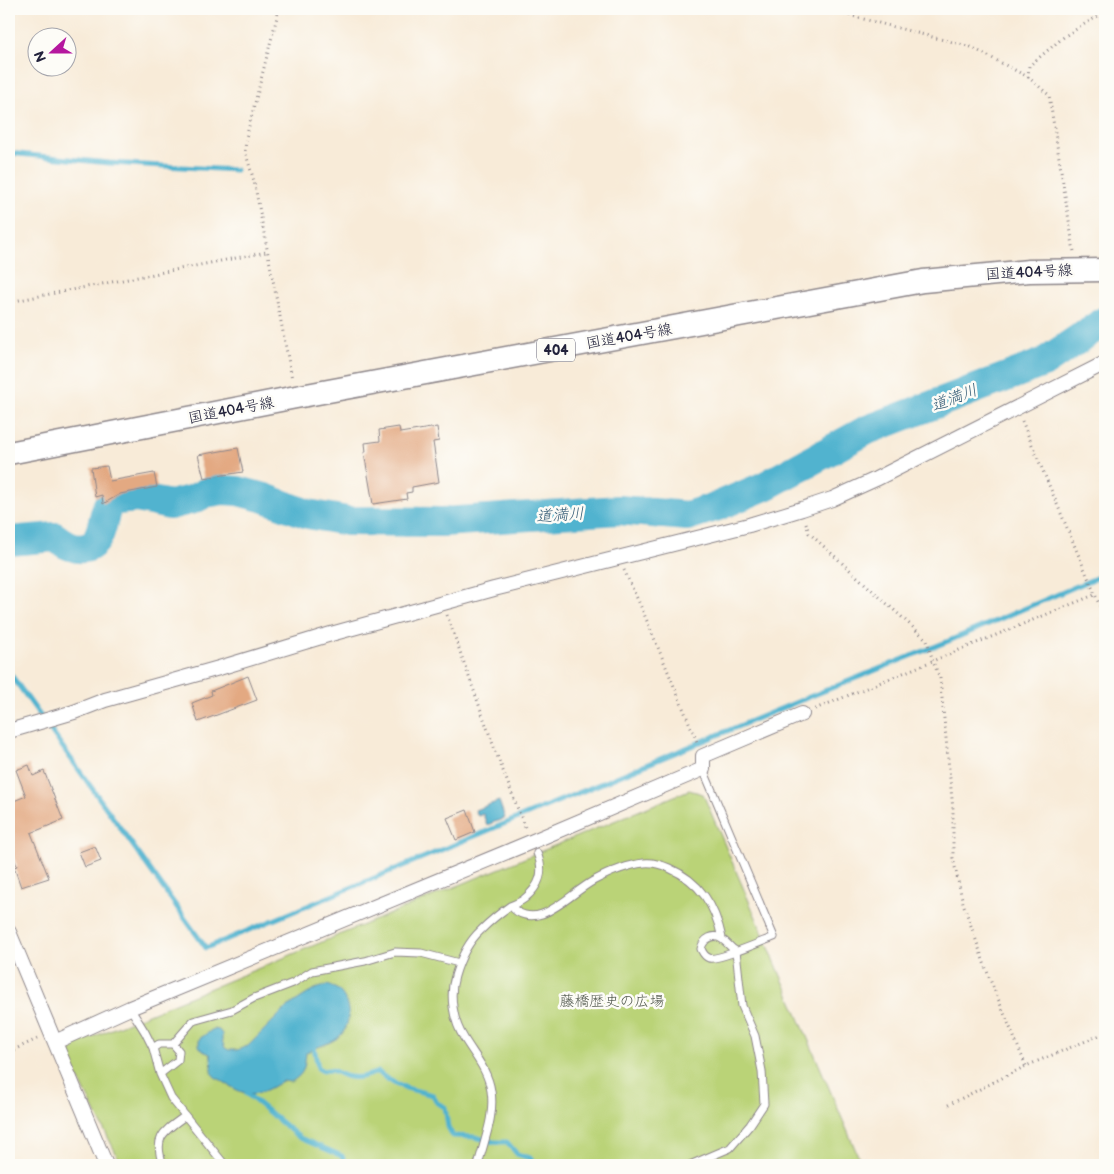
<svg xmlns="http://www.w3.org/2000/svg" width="1114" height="1174" viewBox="0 0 1114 1174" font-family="'Balsamiq Sans','Klee One',sans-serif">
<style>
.green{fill:#bad377;stroke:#6e7a59}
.water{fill:#51b3cf;stroke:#3a6a85}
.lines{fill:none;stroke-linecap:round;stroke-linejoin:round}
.stream{stroke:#51b3cf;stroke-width:5}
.river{stroke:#51b3cf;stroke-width:30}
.building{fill:#e3a982}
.service-casing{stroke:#8d868a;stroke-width:9}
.minor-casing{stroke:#8d868a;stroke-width:16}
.trunk-casing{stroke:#8d868a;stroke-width:25}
.path{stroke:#8d868a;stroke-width:3;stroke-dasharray:1 4;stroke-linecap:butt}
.service{stroke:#fff;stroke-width:7}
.minor{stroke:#fff;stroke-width:14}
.trunk{stroke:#fff;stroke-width:22}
.labels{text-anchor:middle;stroke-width:5;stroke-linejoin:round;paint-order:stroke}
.shield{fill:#fdfcf7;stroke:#646373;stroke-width:1}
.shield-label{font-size:14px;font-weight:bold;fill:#22223b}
.street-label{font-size:15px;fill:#22223b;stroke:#fdfcf7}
.park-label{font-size:15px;fill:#50574d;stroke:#fdfcf7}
.water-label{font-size:16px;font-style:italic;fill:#355c76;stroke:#fdfcf7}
</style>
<rect width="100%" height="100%" fill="#fdfcf7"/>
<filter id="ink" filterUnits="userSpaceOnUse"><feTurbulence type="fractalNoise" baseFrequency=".02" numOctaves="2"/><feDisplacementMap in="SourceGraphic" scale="10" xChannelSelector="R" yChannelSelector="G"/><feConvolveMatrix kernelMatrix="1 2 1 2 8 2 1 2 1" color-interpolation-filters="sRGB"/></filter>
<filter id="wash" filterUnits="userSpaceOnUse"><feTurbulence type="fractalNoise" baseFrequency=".0096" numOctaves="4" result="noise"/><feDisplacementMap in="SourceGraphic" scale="20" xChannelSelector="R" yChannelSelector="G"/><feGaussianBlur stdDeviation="1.12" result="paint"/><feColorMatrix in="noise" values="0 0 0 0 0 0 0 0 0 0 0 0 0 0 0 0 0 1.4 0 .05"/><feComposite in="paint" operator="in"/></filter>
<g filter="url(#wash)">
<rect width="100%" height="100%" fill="#f8ebd8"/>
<path class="green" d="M 689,790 L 703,794 L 862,1165 L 122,1165 L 71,1064 L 69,1056 L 71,1046 Z"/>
<path class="water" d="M 499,801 L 505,818 L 487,825 L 483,814 L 478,816 L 475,810 Z
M 328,985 C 332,987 336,988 339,991 C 350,1001 352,1023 341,1035 C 332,1044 316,1046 306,1053 C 304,1069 305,1073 291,1082 L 282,1081 C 256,1098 246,1098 221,1080 C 219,1079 216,1078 214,1076 C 210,1072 213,1061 210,1054 L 203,1051 L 199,1046 L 199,1039 L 213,1029 L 219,1030 L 222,1034 L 222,1041 L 225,1048 L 229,1050 L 237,1050 L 248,1046 L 287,1007 L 315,989 Z"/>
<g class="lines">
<path class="stream" d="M 9,153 L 109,163 L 236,170
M 9,672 L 206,948 L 804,699 L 951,640 L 1105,574
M 314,1047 L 318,1068 L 323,1071 C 334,1067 340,1076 350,1077 C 360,1079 369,1075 378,1072 L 387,1079 L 406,1088 L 433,1095 L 437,1103 L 445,1107 L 448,1127 L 453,1136 L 475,1137 L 494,1142 L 507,1142 L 517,1154 L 530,1158 L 535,1165
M 247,1094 L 300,1138 L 342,1156 L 346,1165"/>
<path class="river" d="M 9,541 L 55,537 C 66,546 87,556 97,539 C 103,529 103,516 108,505 L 117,500 L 137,498 L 170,505 L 194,499 L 205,493 L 223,490 L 238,491 L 265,498 L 308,514 L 347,521 L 443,522 L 619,510 L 687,516 L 718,506 L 765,486 L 867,430 L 1043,363 L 1105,321"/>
</g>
<g id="blocks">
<path class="building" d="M 399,427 L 400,433 L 437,427 L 439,441 L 433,442 L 439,482 L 412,487 L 412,492 L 406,493 L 407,499 L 373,504 L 364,452 L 366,452 L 365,443 L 380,441 L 379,430 Z
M 238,448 L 243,472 L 204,478 L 198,455 Z
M 107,466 L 110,481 L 154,473 L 157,487 L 120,494 L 103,504 L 102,495 L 95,497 L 91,468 Z
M 248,676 L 257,700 L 198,722 L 192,703 L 212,695 L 211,691 Z
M 29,765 L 33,776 L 44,771 L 63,820 L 31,833 L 49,878 L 21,887 L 14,867 L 17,866 L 9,846 L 9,803 L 26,796 L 16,770 Z
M 467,810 L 475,832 L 456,840 L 447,818 Z
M 95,846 L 101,861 L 85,867 L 79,852 Z"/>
</g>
</g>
<g filter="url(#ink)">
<use href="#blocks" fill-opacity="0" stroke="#8d868a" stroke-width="1"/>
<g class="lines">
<g class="service-casing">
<path id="service" d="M 511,906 C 518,915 530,918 542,914 C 559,908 577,890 593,881 C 608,873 627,865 644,863 C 652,862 662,865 669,868 C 701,882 715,906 722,938
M 130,1008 L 145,1032 L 153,1048 L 160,1074 L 171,1098 L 225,1165
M 173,1044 L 193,1021 L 232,1010 L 254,998 L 293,983 L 312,971 L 365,961 L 395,952 L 421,953 L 459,963
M 153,1048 L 159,1044 L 173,1044 L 179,1051 L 178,1060 L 160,1074
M 163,1165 C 153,1137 163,1132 185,1116
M 478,1165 C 484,1141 495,1116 491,1091 C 488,1070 474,1055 464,1038 C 453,1021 449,995 455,976 C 460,959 468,942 481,930 C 489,922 500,913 510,906 C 515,904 520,902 524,899 C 540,886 545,872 537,853
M 690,1165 L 730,1148 L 750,1125 L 764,1104 L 762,1071 L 755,1036 L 742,1006 L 736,951 C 730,948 728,943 723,940 C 714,932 703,939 701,949 C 703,953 704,956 709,958 C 717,961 763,941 774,937 L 703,769"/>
</g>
<g class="minor-casing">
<path id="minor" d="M 9,731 L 74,712 L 105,700 L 219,668 L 331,634 L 494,589 L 749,525 L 802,509 L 832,499 L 876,479 L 1105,363
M 9,932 L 106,1165
M 55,1042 L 130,1008 L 531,842 L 703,769 L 703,756 L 802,714"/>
</g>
<g class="trunk-casing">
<path id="trunk" d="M 9,453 L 296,397 L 923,281 L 1029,271 L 1105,270"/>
</g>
<path class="path" d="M 279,9 L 246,138 L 245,151 L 254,181 L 292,379
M 825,9 L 971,47 L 1028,77 L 1049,95 L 1074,252
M 1028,77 L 1029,66 L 1065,36 L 1098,16 L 1093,9
M 9,302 L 267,252
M 1022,421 L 1105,618
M 806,523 L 809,533 L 927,640 L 933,662 L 940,678 L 953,809 L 953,858 L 963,903 L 989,977 L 1026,1066
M 624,570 L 642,609 L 698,744
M 447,615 L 495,750 L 526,830
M 815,709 L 1094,595
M 9,1052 L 37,1039
M 948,1105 L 1026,1066 L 1105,1033"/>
<use href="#service" class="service"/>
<use href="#minor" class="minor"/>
<use href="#trunk" class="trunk"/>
</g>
</g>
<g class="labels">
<rect class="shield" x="537" y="338.5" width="38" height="23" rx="4"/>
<g class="shield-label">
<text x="556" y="355">404</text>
</g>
<g class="street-label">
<text transform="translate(1029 272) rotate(-3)" y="5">国道404号線</text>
<text transform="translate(629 336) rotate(-10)" y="5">国道404号線</text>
<text transform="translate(231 410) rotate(-11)" y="5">国道404号線</text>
</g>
<g class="park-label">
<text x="612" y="1006">藤橋歴史の広場</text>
</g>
<g class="water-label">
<text transform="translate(954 397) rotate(-21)" y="6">道満川</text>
<text transform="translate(560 514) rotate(-4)" y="6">道満川</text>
</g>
</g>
<rect width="1114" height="1174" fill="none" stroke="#fdfcf7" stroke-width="30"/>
<g transform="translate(52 52) rotate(249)"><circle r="24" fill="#fdfcf7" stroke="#a5a5ac"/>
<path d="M0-4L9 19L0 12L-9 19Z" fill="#b5179e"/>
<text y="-8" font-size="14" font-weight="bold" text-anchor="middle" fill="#22223b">N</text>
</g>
</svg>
